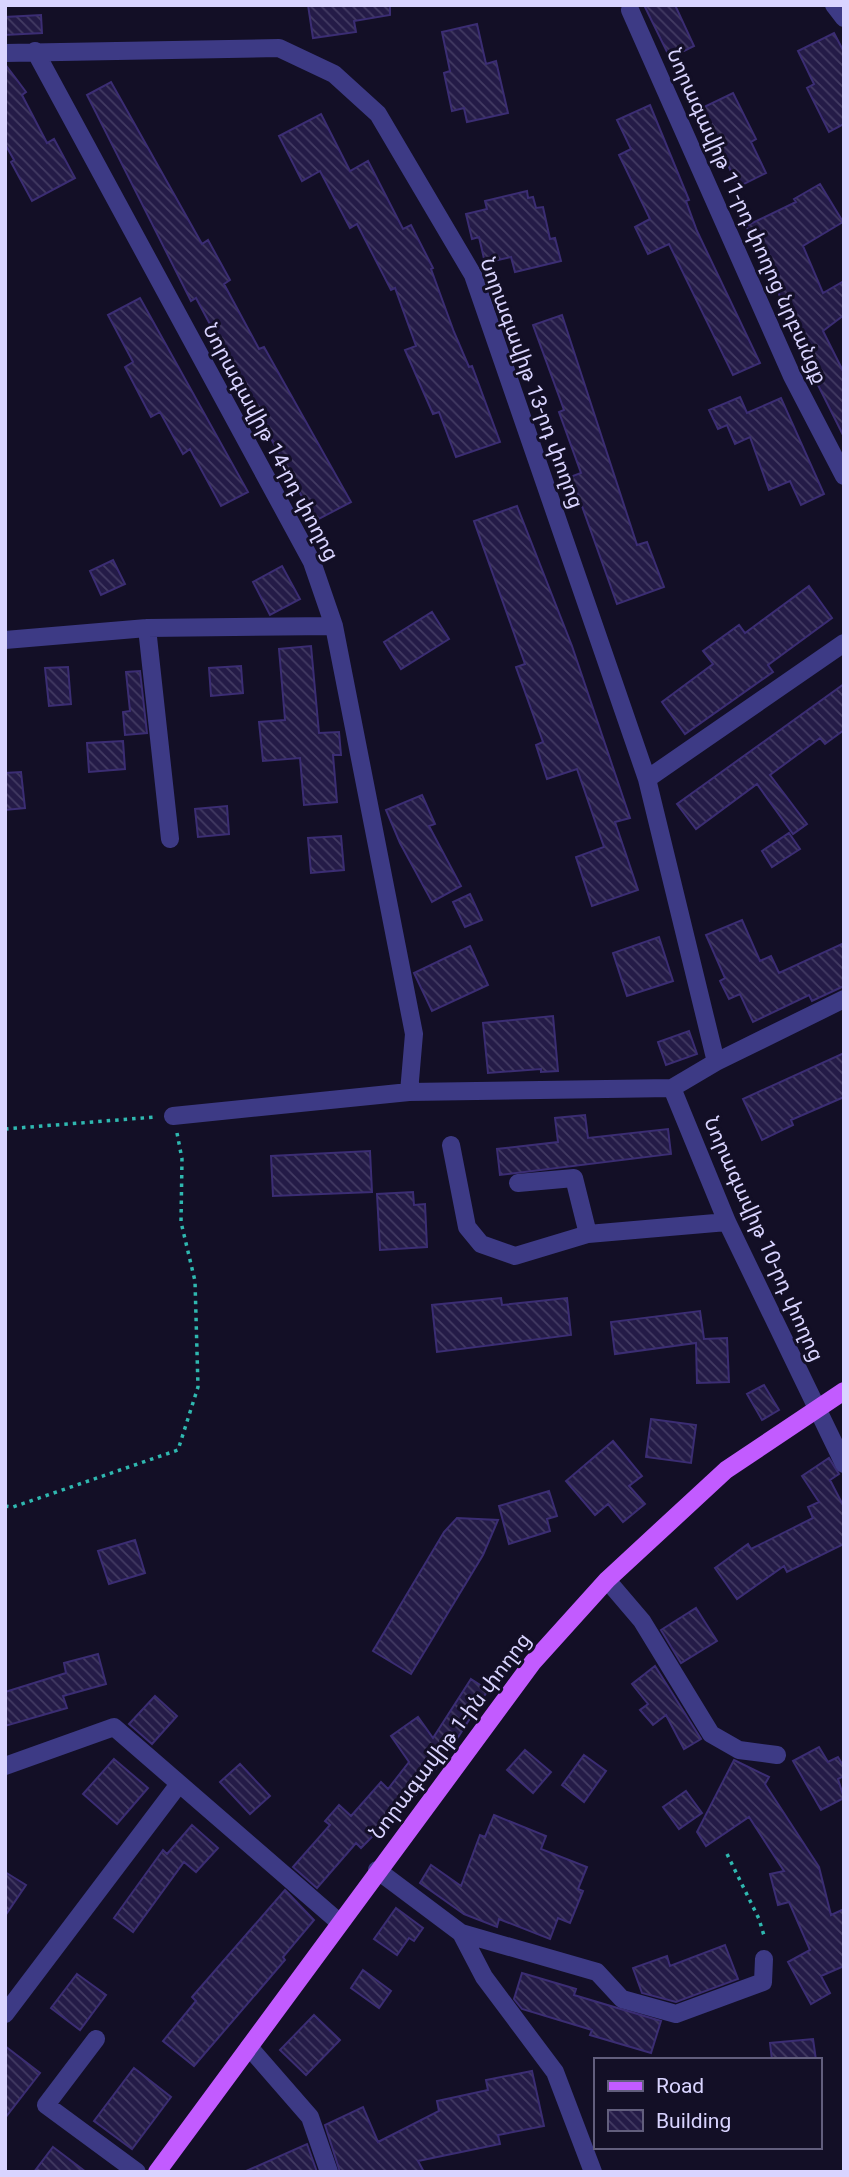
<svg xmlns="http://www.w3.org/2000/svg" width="849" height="2177" viewBox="0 0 849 2177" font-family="Roboto,'Noto Sans Armenian',sans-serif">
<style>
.building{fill:url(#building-back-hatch);stroke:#3b2d73;stroke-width:2}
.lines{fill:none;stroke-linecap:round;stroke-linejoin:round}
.path{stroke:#2fb8b0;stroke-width:3.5;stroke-dasharray:3.5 5;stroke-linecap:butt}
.minor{stroke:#3d3a85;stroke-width:18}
.major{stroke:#c25bff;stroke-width:18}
.labels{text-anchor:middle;stroke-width:6;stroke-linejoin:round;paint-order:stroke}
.street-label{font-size:21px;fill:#d9d4ff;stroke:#130f26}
</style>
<defs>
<pattern id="building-back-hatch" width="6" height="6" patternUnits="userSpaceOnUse" patternTransform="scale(1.75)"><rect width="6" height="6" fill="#241b47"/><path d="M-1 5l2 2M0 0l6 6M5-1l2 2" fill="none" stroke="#433b63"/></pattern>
</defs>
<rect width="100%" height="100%" fill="#130f26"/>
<path class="building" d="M 308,5 L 390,5 L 390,15 L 354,21 L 356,32 L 313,38 Z
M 644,5 L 675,5 L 694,46 L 670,58 Z
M 41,15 L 42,33 L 5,35 L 5,17 Z
M 477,24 L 486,64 L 496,61 L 508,113 L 467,122 L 464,108 L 452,111 L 444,73 L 450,71 L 442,32 Z
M 834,33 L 844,52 L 844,124 L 829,132 L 807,88 L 814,84 L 798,51 Z
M 5,64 L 26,92 L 22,95 L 47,143 L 54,139 L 75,178 L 32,201 L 11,162 L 14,160 L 5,144 Z
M 111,82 L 202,244 L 208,240 L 230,280 L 224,284 L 259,349 L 264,347 L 351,502 L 315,521 L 196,298 L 191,301 L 87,95 Z
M 733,93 L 756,139 L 751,142 L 766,173 L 738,187 L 702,108 Z
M 650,105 L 689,200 L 686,201 L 697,231 L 760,363 L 733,375 L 669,244 L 648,254 L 635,227 L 650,219 L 619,155 L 631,149 L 617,120 Z
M 321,114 L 350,171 L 368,161 L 403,229 L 411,225 L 433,268 L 431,269 L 454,332 L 469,367 L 472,366 L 500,442 L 456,457 L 439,412 L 433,414 L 405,350 L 416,346 L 395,288 L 391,290 L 357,224 L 350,228 L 320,171 L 302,181 L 279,136 Z
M 820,184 L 843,222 L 803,246 L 823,293 L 844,281 L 844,315 L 823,331 L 844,373 L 844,437 L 807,363 L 766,262 L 746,226 L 796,202 L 794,199 Z
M 527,191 L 528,198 L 533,197 L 536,208 L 543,207 L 550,239 L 555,238 L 561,261 L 515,272 L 511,257 L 485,263 L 479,237 L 472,239 L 466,214 L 487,209 L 485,201 Z
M 140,298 L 248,492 L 221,506 L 190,449 L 183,454 L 160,412 L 151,417 L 125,367 L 133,362 L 108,315 Z
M 562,315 L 637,545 L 647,542 L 664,587 L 617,604 L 578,495 L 569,499 L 562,480 L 581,473 L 559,412 L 564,410 L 533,325 Z
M 740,397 L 747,413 L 781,398 L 824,494 L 801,505 L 790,481 L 769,490 L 750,437 L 735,444 L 727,425 L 718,429 L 709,410 Z
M 517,506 L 572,646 L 630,818 L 615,822 L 638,890 L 592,906 L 576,857 L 604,847 L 577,769 L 547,779 L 536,745 L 543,742 L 516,667 L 525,664 L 474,521 Z
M 113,560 L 125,584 L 101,595 L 90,571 Z
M 282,566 L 300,599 L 270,615 L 253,582 Z
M 809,586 L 832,618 L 768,665 L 773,672 L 685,734 L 662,702 L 713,664 L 703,651 L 739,625 L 745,633 Z
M 432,612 L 449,639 L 401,669 L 384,642 Z
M 311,646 L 319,733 L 339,732 L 341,755 L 333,755 L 337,802 L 304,805 L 300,758 L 263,761 L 259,722 L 285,720 L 279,649 Z
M 241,666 L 243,693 L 211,696 L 209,668 Z
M 68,667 L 71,704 L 49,706 L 45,668 Z
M 140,671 L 147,733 L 125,735 L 123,712 L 130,711 L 126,672 Z
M 844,684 L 844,730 L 825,744 L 820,738 L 770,775 L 807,824 L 793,834 L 757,784 L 696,829 L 677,804 Z
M 123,741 L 125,769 L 89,772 L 87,743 Z
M 21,772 L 25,808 L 5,810 L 5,773 Z
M 422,795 L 435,824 L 429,826 L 461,886 L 432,902 L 400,843 L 386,810 Z
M 227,806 L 229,834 L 198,837 L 195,809 Z
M 789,833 L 800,849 L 772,867 L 762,851 Z
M 341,836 L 344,870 L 311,873 L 308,838 Z
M 470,894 L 482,920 L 465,927 L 453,902 Z
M 742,920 L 760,961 L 771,956 L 779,973 L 844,943 L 844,986 L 812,1001 L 809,995 L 753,1022 L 740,994 L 729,999 L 720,981 L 725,978 L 706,935 Z
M 659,937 L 673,981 L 627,996 L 613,953 Z
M 470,946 L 488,985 L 432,1011 L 414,973 Z
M 553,1016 L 558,1071 L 541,1072 L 541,1069 L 488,1073 L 483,1023 Z
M 689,1031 L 697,1054 L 666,1065 L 658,1042 Z
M 844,1053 L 844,1097 L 791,1120 L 793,1125 L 762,1140 L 743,1099 Z
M 585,1115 L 588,1138 L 668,1129 L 671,1154 L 500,1175 L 497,1149 L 558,1142 L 555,1118 Z
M 370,1151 L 372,1192 L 273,1196 L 271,1156 Z
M 413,1192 L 414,1205 L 425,1204 L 427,1247 L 380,1250 L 377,1194 Z
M 501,1298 L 502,1305 L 567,1298 L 571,1335 L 437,1352 L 432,1305 Z
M 700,1311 L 704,1339 L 727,1338 L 729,1382 L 697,1383 L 696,1343 L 615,1354 L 611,1322 Z
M 764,1385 L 779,1410 L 762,1420 L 747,1394 Z
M 651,1419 L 696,1425 L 691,1463 L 646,1457 Z
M 613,1441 L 642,1476 L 629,1486 L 645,1504 L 623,1522 L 608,1504 L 595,1515 L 566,1481 Z
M 829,1458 L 839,1474 L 830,1480 L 844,1507 L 844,1544 L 787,1572 L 784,1566 L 737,1599 L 715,1568 L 748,1544 L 751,1549 L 813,1518 L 808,1507 L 819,1502 L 802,1476 Z
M 549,1491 L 557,1516 L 547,1519 L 550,1531 L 509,1544 L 499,1506 Z
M 457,1518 L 498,1520 L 483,1555 L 411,1674 L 373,1651 L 444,1532 Z
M 135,1540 L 145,1573 L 109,1584 L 98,1551 Z
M 696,1608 L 717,1641 L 681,1663 L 661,1630 Z
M 98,1654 L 106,1684 L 63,1696 L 67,1708 L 5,1726 L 5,1692 L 66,1673 L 64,1663 Z
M 655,1666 L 701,1739 L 684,1749 L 666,1715 L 653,1725 L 640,1710 L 648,1704 L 632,1684 Z
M 471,1679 L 488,1690 L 450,1750 L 415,1796 L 413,1795 L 361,1848 L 356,1843 L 317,1888 L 293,1867 L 330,1825 L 325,1821 L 339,1805 L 351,1816 L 381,1782 L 388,1789 L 409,1762 L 391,1736 L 418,1717 L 433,1738 Z
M 155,1696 L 177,1716 L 152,1744 L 129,1724 Z
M 819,1747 L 828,1762 L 838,1757 L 844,1767 L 844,1776 L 838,1779 L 844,1798 L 821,1810 L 793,1761 Z
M 525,1750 L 551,1772 L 533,1793 L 507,1770 Z
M 584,1755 L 606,1771 L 584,1802 L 562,1785 Z
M 114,1759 L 148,1788 L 117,1824 L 83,1794 Z
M 734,1760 L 769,1777 L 765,1784 L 819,1867 L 831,1915 L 844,1909 L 844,1966 L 821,1976 L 830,1993 L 811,2004 L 788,1962 L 810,1950 L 789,1902 L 778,1905 L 770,1874 L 784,1871 L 749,1817 L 706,1846 L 697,1832 Z
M 240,1764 L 270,1796 L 250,1814 L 220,1782 Z
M 686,1791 L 702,1813 L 679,1829 L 663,1807 Z
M 494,1815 L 546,1836 L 541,1849 L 587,1867 L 578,1889 L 583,1891 L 570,1923 L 558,1918 L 550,1939 L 499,1919 L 497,1927 L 464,1914 L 420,1883 L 431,1865 L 461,1886 L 480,1835 L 485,1837 Z
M 192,1825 L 218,1848 L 196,1872 L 184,1862 L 133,1932 L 114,1918 L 163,1850 L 167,1854 Z
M 5,1872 L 26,1885 L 5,1916 Z
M 285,1890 L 314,1920 L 283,1957 L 285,1960 L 194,2066 L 163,2041 L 196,2001 L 192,1997 Z
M 396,1908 L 423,1928 L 414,1941 L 409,1938 L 397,1955 L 374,1939 Z
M 725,1945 L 738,1979 L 676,2002 L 642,1993 L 633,1968 L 667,1956 L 670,1966 Z
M 363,1970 L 391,1991 L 379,2008 L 351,1988 Z
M 522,1973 L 576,1989 L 574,1995 L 661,2021 L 651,2053 L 590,2035 L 592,2030 L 522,2009 L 514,1999 Z
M 77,1974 L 106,1995 L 80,2030 L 51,2008 Z
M 314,2015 L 340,2040 L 306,2075 L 280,2050 Z
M 813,2039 L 816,2060 L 772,2060 L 770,2043 Z
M 5,2046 L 40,2073 L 5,2118 Z
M 134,2068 L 171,2097 L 132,2149 L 94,2121 Z
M 532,2071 L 544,2126 L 498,2135 L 500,2144 L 418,2161 L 424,2172 L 340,2172 L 325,2125 L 363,2107 L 378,2142 L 439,2111 L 437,2101 L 488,2090 L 486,2080 Z
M 307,2144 L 317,2172 L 244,2172 Z
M 53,2147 L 86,2172 L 34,2172 Z"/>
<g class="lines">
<path class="path" d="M 5,1129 L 155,1117
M 5,1506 L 13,1507 L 178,1450 L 198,1387 L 195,1281 L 181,1222 L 182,1159 L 177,1133
M 727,1854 L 759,1919 L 765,1939"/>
<path class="minor" d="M 834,5 L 844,18
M 630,10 L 792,376 L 844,476
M 35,51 L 312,562 L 334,626 L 414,1034 L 409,1092
M 5,53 L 279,48 L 334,74 L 378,114 L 473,275 L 647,779 L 716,1062
M 147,628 L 170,839
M 5,640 L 147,628 L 334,626
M 647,779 L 844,643
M 672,1088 L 727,1222 L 844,1464
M 173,1116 L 409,1092 L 672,1088 L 716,1062 L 844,999
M 451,1145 L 467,1227 L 481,1244 L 515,1256 L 588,1234 L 727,1222
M 518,1183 L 574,1178 L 588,1234
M 607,1580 L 642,1621 L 711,1734 L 739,1750 L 777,1755
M 5,1766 L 114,1727 L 340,1923
M 377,1870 L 461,1933 L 484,1977 L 555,2072 L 593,2172
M 461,1933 L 597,1972 L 622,1999 L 676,2014 L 763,1982 L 764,1959
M 5,2014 L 179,1784
M 96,2039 L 46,2105 L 137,2172
M 249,2047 L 310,2117 L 329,2172"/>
<path class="major" d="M 157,2172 L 533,1662 L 607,1580 L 726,1470 L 844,1391"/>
</g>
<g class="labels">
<g class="street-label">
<text transform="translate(747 216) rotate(66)" y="7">Նորագավիթ 11-րդ փողոց նրբանցք</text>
<text transform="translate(532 383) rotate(70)" y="7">Նորագավիթ 13-րդ փողոց</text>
<text transform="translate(271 442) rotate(62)" y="7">Նորագավիթ 14-րդ փողոց</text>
<text transform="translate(764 1239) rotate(66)" y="7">Նորագավիթ 10-րդ փողոց</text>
<text transform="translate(450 1736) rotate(-53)" y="7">Նորագավիթ 1-ին փողոց</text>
</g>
</g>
<rect width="849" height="2177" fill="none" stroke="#d9d4ff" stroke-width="14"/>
<rect x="594" y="2058" width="228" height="91" fill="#130f26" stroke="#625e7d" stroke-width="2"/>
<rect x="608" y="2081" width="35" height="10" fill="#c25bff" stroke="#625e7d" stroke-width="2"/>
<text x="656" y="2093" font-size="21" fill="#d9d4ff">Road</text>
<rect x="608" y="2110" width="35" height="21" fill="url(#building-back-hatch)" stroke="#625e7d" stroke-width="2"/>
<text x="656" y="2128" font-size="21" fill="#d9d4ff">Building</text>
</svg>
